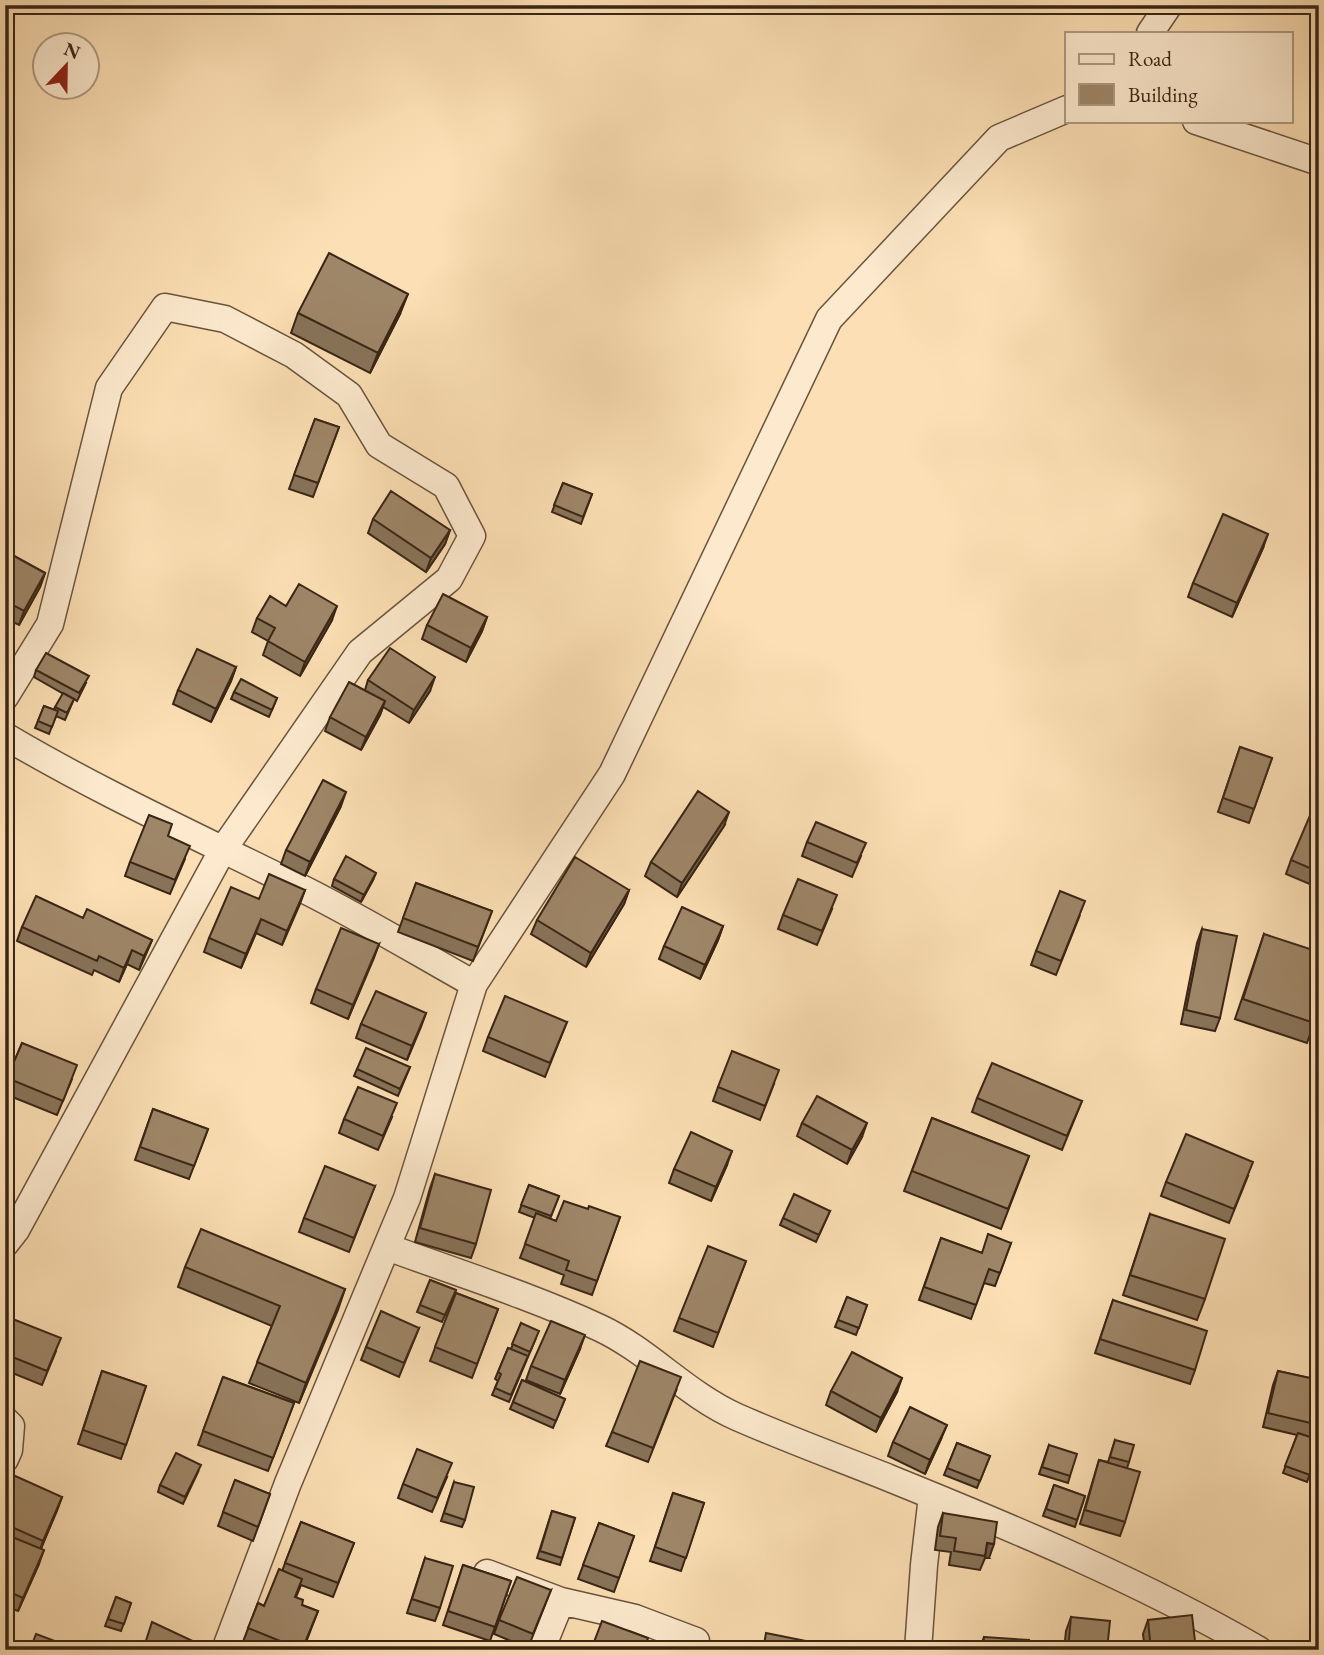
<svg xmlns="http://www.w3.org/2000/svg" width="1324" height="1655" viewBox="0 0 1324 1655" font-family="'EB Garamond',serif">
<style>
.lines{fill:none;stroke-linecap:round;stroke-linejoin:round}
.street-casing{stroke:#6a543d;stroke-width:29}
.street{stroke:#fdeace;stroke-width:26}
.wall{fill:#887359;stroke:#392515;stroke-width:2}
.shaded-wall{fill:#6f5e49;stroke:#392515;stroke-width:2}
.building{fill:#9e8668;stroke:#392515;stroke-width:2}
</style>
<rect width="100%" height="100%" fill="#fcdfb4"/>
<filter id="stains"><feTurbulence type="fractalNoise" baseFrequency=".00286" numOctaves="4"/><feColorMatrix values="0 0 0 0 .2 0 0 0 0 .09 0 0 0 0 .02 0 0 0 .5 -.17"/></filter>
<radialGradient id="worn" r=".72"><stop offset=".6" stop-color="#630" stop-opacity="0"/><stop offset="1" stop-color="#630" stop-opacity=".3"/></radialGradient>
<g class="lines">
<g class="street-casing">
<path id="street" d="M 1150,33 L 1169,5
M 1196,121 L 1319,162
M 5,697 L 50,624 L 109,388 L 165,307 L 225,319 L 294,355 L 349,395 L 379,445 L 446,486 L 472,536 L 449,579 L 360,652 L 222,851 L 16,1230 L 5,1244
M 5,736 C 101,793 203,839 303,889 C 361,918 417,952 474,984
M 387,1247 C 458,1273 531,1296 600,1328 C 649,1351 687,1395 737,1417 C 787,1439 839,1458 889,1478 C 1015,1529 1142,1582 1259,1650
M 5,1420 L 11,1426 L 9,1450 L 5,1459
M 487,1573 L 561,1601 L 635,1618 L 696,1641
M 225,1650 L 288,1483 L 407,1198 L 474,984 L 612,774 L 829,319 L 999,138 L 1067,109
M 541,1650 L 561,1601
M 918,1650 L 924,1565 L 932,1496"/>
</g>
<use href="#street" class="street"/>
</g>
<path class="wall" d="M 298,313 L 400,314 L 370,373 L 291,333 Z
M 315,419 L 339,427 L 313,497 L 289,489 Z
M 563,483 L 592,494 L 581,524 L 552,512 Z
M 373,519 L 450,530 L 445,544 L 426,572 L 368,533 Z
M 1263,548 L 1232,617 L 1188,597 L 1193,583 Z
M 5,551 L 45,573 L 40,587 L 19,625 L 5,618 Z
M 286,606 L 332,620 L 300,676 L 263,655 L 268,641 L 252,632 L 257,618 Z
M 487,617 L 482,631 L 466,662 L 422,639 L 427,625 Z
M 236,667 L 231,681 L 211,722 L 173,704 L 178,690 Z
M 36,670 L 86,683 L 77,701 L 74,699 L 65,720 L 56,716 L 49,734 L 35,728 L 44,706 L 54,710 L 55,707 L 67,696 L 34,677 Z
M 368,680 L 430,691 L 409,723 L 383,707 L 380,715 L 361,750 L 325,731 L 330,717 L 365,690 Z
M 234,692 L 277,698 L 269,717 L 231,699 Z
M 1240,747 L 1272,758 L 1249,823 L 1218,812 Z
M 341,806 L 305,876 L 281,864 L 286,850 Z
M 1319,808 L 1319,888 L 1286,874 L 1291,860 Z
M 724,826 L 677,897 L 645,876 L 651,862 Z
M 168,836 L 185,859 L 170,894 L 125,876 L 130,862 Z
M 807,842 L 861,856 L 852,877 L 802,856 Z
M 334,879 L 373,880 L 361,902 L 332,886 Z
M 416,883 L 492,911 L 473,961 L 398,932 Z
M 305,890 L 282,945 L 256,933 L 241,968 L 204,952 L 209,938 L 259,899 Z
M 629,890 L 624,904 L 586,967 L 531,934 L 537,920 Z
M 832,909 L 817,945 L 778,929 L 783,915 Z
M 1080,915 L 1056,975 L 1031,965 L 1036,951 Z
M 83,918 L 152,940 L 139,970 L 127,964 L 119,982 L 94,970 L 92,975 L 17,941 L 22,927 Z
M 723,926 L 718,940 L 700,979 L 659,959 L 664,946 Z
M 1202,929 L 1220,1018 L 1215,1031 L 1181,1024 L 1197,943 Z
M 1264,934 L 1319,1009 L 1307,1043 L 1235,1019 Z
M 379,944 L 348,1019 L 311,1003 L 316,989 Z
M 426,1013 L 407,1060 L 356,1038 L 361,1024 Z
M 567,1022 L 545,1077 L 483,1051 L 488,1037 Z
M 22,1043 L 72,1079 L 57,1115 L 5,1094 L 5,1084 Z
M 410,1067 L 398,1096 L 354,1076 L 357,1069 Z
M 774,1084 L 760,1120 L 713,1101 L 718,1087 Z
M 977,1098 L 1082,1101 L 1062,1150 L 972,1112 Z
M 153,1109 L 208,1129 L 189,1179 L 135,1160 Z
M 392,1117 L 378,1150 L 339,1133 L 344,1119 Z
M 932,1118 L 1029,1156 L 1001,1229 L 904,1191 Z
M 802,1123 L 862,1137 L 847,1164 L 797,1136 Z
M 727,1165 L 711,1201 L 669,1183 L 674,1169 Z
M 435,1174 L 476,1244 L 471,1258 L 415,1242 L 430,1188 Z
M 1248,1176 L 1229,1223 L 1161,1196 L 1166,1182 Z
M 529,1185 L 559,1196 L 550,1219 L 556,1221 L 588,1209 L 620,1217 L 592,1295 L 561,1284 L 564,1275 L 520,1258 L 535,1218 L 519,1212 Z
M 375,1186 L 349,1252 L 299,1232 L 304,1218 Z
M 830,1211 L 816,1242 L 780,1225 L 783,1218 Z
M 1150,1214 L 1205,1299 L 1197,1320 L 1123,1295 Z
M 941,1238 L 982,1253 L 1011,1243 L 995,1286 L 984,1283 L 971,1319 L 919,1300 Z
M 746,1261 L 713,1347 L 674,1331 L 679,1318 Z
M 185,1267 L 345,1289 L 299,1403 L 249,1383 L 272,1326 L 178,1287 Z
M 430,1280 L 456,1290 L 442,1322 L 417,1312 Z
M 456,1293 L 498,1309 L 472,1378 L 430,1361 Z
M 847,1297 L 867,1305 L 856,1335 L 835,1327 Z
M 1113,1300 L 1195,1370 L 1190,1384 L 1095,1353 Z
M 5,1316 L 56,1351 L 42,1385 L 5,1370 Z
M 521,1323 L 536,1338 L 509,1402 L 492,1395 L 498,1381 L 495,1379 L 508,1348 L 511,1349 Z
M 419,1328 L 399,1377 L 361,1360 L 366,1347 Z
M 580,1349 L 560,1394 L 526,1380 L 531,1366 Z
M 102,1371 L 146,1386 L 121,1459 L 78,1444 Z
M 1278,1371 L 1319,1380 L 1319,1450 L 1307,1482 L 1283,1473 L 1297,1435 L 1263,1427 L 1273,1385 Z
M 223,1377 L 294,1403 L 268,1471 L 198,1445 Z
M 522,1380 L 565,1399 L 553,1428 L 510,1409 Z
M 676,1391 L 648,1462 L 606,1446 L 612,1432 Z
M 831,1391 L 897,1392 L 876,1432 L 826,1405 Z
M 941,1439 L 925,1474 L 888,1456 L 893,1442 Z
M 1115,1440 L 1129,1462 L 1127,1468 L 1125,1522 L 1120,1536 L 1080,1524 L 1099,1460 L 1108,1462 Z
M 957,1443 L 990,1456 L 977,1488 L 944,1475 Z
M 1049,1445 L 1070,1476 L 1068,1483 L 1039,1474 Z
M 198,1472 L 183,1504 L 158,1492 L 160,1485 Z
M 447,1477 L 432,1512 L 398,1498 L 403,1484 Z
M 235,1480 L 270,1494 L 253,1541 L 218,1526 Z
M 454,1482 L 465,1520 L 462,1527 L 441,1521 Z
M 1054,1485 L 1085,1496 L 1075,1527 L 1043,1516 Z
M 5,1491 L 62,1497 L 41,1549 L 39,1564 L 18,1611 L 5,1606 Z
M 673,1493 L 704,1503 L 681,1571 L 650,1561 Z
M 552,1511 L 575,1518 L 560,1565 L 537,1558 Z
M 943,1513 L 989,1558 L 985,1558 L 980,1570 L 949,1565 L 951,1552 L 935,1550 L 938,1527 Z
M 301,1522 L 354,1543 L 333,1597 L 301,1585 L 296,1597 L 302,1605 L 318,1611 L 303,1650 L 245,1650 L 247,1644 L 243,1642 L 258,1603 L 264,1606 L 282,1571 Z
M 599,1523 L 634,1536 L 614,1592 L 578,1579 Z
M 425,1558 L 440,1608 L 435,1621 L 407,1613 Z
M 463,1565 L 511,1581 L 490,1641 L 443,1625 Z
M 551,1590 L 528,1648 L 494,1634 L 499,1620 Z
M 116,1597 L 131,1603 L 121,1631 L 105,1626 Z
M 1071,1617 L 1107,1650 L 1064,1650 L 1066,1631 Z
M 1148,1620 L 1196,1650 L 1145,1650 L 1143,1634 Z
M 984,1637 L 1028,1650 L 979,1650 Z"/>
<path class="shaded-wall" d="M 408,294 L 400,314 L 370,373 L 378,353 Z
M 450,530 L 445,544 L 426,572 L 431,558 Z
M 1268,534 L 1263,548 L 1232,617 L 1237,603 Z
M 45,573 L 40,587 L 19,625 L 24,611 Z
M 337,606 L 332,620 L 300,676 L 305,662 Z
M 487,617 L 482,631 L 466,662 L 471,648 Z
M 236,667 L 231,681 L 211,722 L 216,709 Z
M 435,677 L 430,691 L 409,723 L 414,710 Z
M 385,701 L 380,715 L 361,750 L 366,737 Z
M 346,792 L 341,806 L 305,876 L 310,862 Z
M 729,812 L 724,826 L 677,897 L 682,883 Z
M 376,873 L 373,880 L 361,902 L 364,895 Z
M 305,890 L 300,904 L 282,945 L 287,931 Z
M 629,890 L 624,904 L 586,967 L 591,953 Z
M 261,919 L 256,933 L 241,968 L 246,954 Z
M 723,926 L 718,940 L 700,979 L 705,965 Z
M 152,940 L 146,954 L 139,970 L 144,956 Z
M 379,944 L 374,958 L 348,1019 L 353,1005 Z
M 132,950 L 127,964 L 119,982 L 124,968 Z
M 426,1013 L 421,1027 L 407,1060 L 412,1046 Z
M 867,1123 L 862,1137 L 847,1164 L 852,1150 Z
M 732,1151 L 727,1165 L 711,1201 L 716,1187 Z
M 345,1289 L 338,1310 L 299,1403 L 306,1383 Z
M 585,1335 L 580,1349 L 560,1394 L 565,1380 Z
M 902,1378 L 897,1392 L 876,1432 L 881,1418 Z
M 947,1425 L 941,1439 L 925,1474 L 930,1460 Z
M 62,1497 L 57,1511 L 38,1555 L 43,1541 Z
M 987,1543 L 994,1544 L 989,1558 L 985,1558 Z
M 44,1550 L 39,1564 L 18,1611 L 23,1598 Z"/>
<path class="building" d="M 329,253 L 408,294 L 378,353 L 298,313 Z
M 315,419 L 339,427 L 318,483 L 294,475 Z
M 563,483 L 592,494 L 583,517 L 554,505 Z
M 391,491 L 450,530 L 431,558 L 373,519 Z
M 1223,514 L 1268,534 L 1237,603 L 1193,583 Z
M 5,551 L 45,573 L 24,611 L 5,601 Z
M 299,584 L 337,606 L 305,662 L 268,641 L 275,628 L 257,618 L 270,596 L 286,606 Z
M 443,594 L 487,617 L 471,648 L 427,625 Z
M 390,648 L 435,677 L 414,710 L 368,680 Z
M 197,649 L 236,667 L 216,709 L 178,690 Z
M 46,653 L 89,676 L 79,693 L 36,670 Z
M 241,679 L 277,698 L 272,710 L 234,692 Z
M 349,682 L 385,701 L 366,737 L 330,717 Z
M 63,693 L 74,699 L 67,713 L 55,707 Z
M 44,706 L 58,711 L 52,727 L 38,721 Z
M 1240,747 L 1272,758 L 1254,809 L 1223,798 Z
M 323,780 L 346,792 L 310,862 L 286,850 Z
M 698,791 L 729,812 L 682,883 L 651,862 Z
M 1314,806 L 1319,808 L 1319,872 L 1291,860 Z
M 149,815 L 172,824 L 168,836 L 190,846 L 175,880 L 130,862 Z
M 816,822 L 866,843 L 857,863 L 807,842 Z
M 346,856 L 376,873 L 364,895 L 334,879 Z
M 575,857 L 629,890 L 591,953 L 537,920 Z
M 269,874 L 305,890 L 287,931 L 261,919 L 246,954 L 209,938 L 231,887 L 259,899 Z
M 798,879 L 837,895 L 822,931 L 783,915 Z
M 416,883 L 492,911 L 478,947 L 403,918 Z
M 1060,891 L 1085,901 L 1061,961 L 1036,951 Z
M 36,896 L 83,918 L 87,909 L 152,940 L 144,956 L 132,950 L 124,968 L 99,956 L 97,961 L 22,927 Z
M 682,907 L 723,926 L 705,965 L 664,946 Z
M 341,928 L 379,944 L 353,1005 L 316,989 Z
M 1202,929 L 1237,936 L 1220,1018 L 1186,1010 Z
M 1264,934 L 1319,952 L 1319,1009 L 1314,1023 L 1243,999 Z
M 376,991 L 426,1013 L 412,1046 L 361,1024 Z
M 505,996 L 567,1022 L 550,1063 L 488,1037 Z
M 22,1043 L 77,1065 L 63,1101 L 7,1078 Z
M 366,1048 L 410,1067 L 400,1089 L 357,1069 Z
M 732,1051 L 779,1070 L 765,1106 L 718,1087 Z
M 992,1063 L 1082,1101 L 1067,1136 L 977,1098 Z
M 358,1087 L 397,1103 L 383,1136 L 344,1119 Z
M 817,1096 L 867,1123 L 852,1150 L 802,1123 Z
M 153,1109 L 208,1129 L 194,1166 L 140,1147 Z
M 932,1118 L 1029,1156 L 1008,1209 L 912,1171 Z
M 691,1132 L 732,1151 L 716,1187 L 674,1169 Z
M 1186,1134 L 1253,1162 L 1234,1209 L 1166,1182 Z
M 325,1166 L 375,1186 L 354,1238 L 304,1218 Z
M 435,1174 L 491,1190 L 476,1244 L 420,1228 Z
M 529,1185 L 559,1196 L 551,1216 L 521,1205 Z
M 794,1194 L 830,1211 L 819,1235 L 783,1218 Z
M 564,1201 L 588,1209 L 589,1206 L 620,1217 L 597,1281 L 566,1270 L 569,1261 L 525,1244 L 536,1213 L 556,1221 Z
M 1150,1214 L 1225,1239 L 1205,1299 L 1130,1275 Z
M 201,1229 L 345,1289 L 306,1383 L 257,1362 L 280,1306 L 185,1267 Z
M 988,1234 L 1011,1243 L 1000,1273 L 989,1269 L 976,1305 L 924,1287 L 941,1238 L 982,1253 Z
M 708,1246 L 746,1261 L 718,1333 L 679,1318 Z
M 430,1280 L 456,1290 L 445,1315 L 420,1305 Z
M 456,1293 L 498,1309 L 477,1364 L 435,1347 Z
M 847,1297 L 867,1305 L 859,1328 L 838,1320 Z
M 1113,1300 L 1207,1331 L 1195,1370 L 1100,1339 Z
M 381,1311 L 419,1328 L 404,1363 L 366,1347 Z
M 5,1316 L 61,1338 L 47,1371 L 5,1354 Z
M 551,1321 L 585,1335 L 565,1380 L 531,1366 Z
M 521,1323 L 539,1331 L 530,1352 L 512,1344 Z
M 508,1348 L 528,1356 L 511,1395 L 495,1388 L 501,1374 L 498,1372 Z
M 852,1352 L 902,1378 L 881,1418 L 831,1391 Z
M 640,1361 L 681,1377 L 653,1448 L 612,1432 Z
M 102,1371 L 146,1386 L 126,1445 L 83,1430 Z
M 1278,1371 L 1319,1380 L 1319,1425 L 1268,1413 Z
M 223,1377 L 294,1403 L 273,1458 L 203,1431 Z
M 522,1380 L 565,1399 L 556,1421 L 513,1402 Z
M 910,1407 L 947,1425 L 930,1460 L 893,1442 Z
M 1298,1433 L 1319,1440 L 1319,1450 L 1310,1475 L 1285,1466 Z
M 1115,1440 L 1134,1445 L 1129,1462 L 1110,1457 Z
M 957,1443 L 990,1456 L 980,1481 L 947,1468 Z
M 1049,1445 L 1077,1454 L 1070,1476 L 1042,1467 Z
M 417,1449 L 452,1463 L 437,1498 L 403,1484 Z
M 176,1453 L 201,1465 L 185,1497 L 160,1485 Z
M 1099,1460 L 1140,1472 L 1125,1522 L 1085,1510 Z
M 13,1475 L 62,1497 L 43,1541 L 5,1524 L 5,1491 Z
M 235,1480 L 270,1494 L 258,1527 L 223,1512 Z
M 454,1482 L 474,1487 L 465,1520 L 444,1513 Z
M 1054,1485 L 1085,1496 L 1077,1520 L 1046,1509 Z
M 673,1493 L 704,1503 L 686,1558 L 655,1547 Z
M 552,1511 L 575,1518 L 562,1558 L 540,1551 Z
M 943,1513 L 997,1522 L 994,1544 L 987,1543 L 985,1556 L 954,1551 L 956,1538 L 940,1536 Z
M 301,1522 L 354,1543 L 338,1583 L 285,1563 Z
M 599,1523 L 634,1536 L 619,1578 L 583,1565 Z
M 5,1534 L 44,1550 L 23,1598 L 5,1590 Z
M 425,1558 L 453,1566 L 440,1608 L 412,1599 Z
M 463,1565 L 511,1581 L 495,1627 L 448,1611 Z
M 279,1569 L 302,1579 L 295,1597 L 303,1600 L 302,1605 L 318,1611 L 302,1650 L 248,1628 L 258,1603 L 264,1606 Z
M 517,1577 L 551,1590 L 533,1634 L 499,1620 Z
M 116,1597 L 131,1603 L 124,1624 L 108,1619 Z
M 1192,1615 L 1196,1650 L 1151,1650 L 1148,1620 Z
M 1071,1617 L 1110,1621 L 1107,1650 L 1068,1650 Z
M 602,1621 L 648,1638 L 644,1650 L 591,1650 Z
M 152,1622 L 197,1643 L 195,1650 L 143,1650 Z
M 766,1633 L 806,1641 L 804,1650 L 763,1650 Z
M 36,1634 L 63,1644 L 61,1650 L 30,1650 Z
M 984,1637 L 1029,1640 L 1028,1650 L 983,1650 Z
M 248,1641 L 272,1650 L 245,1650 Z"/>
<rect width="1324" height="1655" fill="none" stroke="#fcdfb4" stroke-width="28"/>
<rect x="7" y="7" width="1310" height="1641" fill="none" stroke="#392515" stroke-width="3.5"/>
<rect x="14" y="14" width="1296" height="1627" fill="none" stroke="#392515" stroke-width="2"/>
<rect x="1065" y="32" width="228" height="91" fill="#fdeace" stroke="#af9b84" stroke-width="2"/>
<rect x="1079" y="54" width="35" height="10" fill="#fdeace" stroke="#af9b84" stroke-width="2"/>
<text x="1128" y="66" font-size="21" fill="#392515">Road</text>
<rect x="1079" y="84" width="35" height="21" fill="#9e8668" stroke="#af9b84" stroke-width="2"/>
<text x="1128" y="102" font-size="21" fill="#392515">Building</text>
<g transform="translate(66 66) rotate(22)"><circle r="33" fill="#fdeace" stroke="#af9b84" stroke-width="2"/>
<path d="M0-5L12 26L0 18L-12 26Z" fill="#8f2418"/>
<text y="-10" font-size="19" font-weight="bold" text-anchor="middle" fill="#392515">N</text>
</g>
<rect width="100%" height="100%" filter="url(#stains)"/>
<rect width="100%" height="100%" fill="url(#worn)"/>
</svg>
